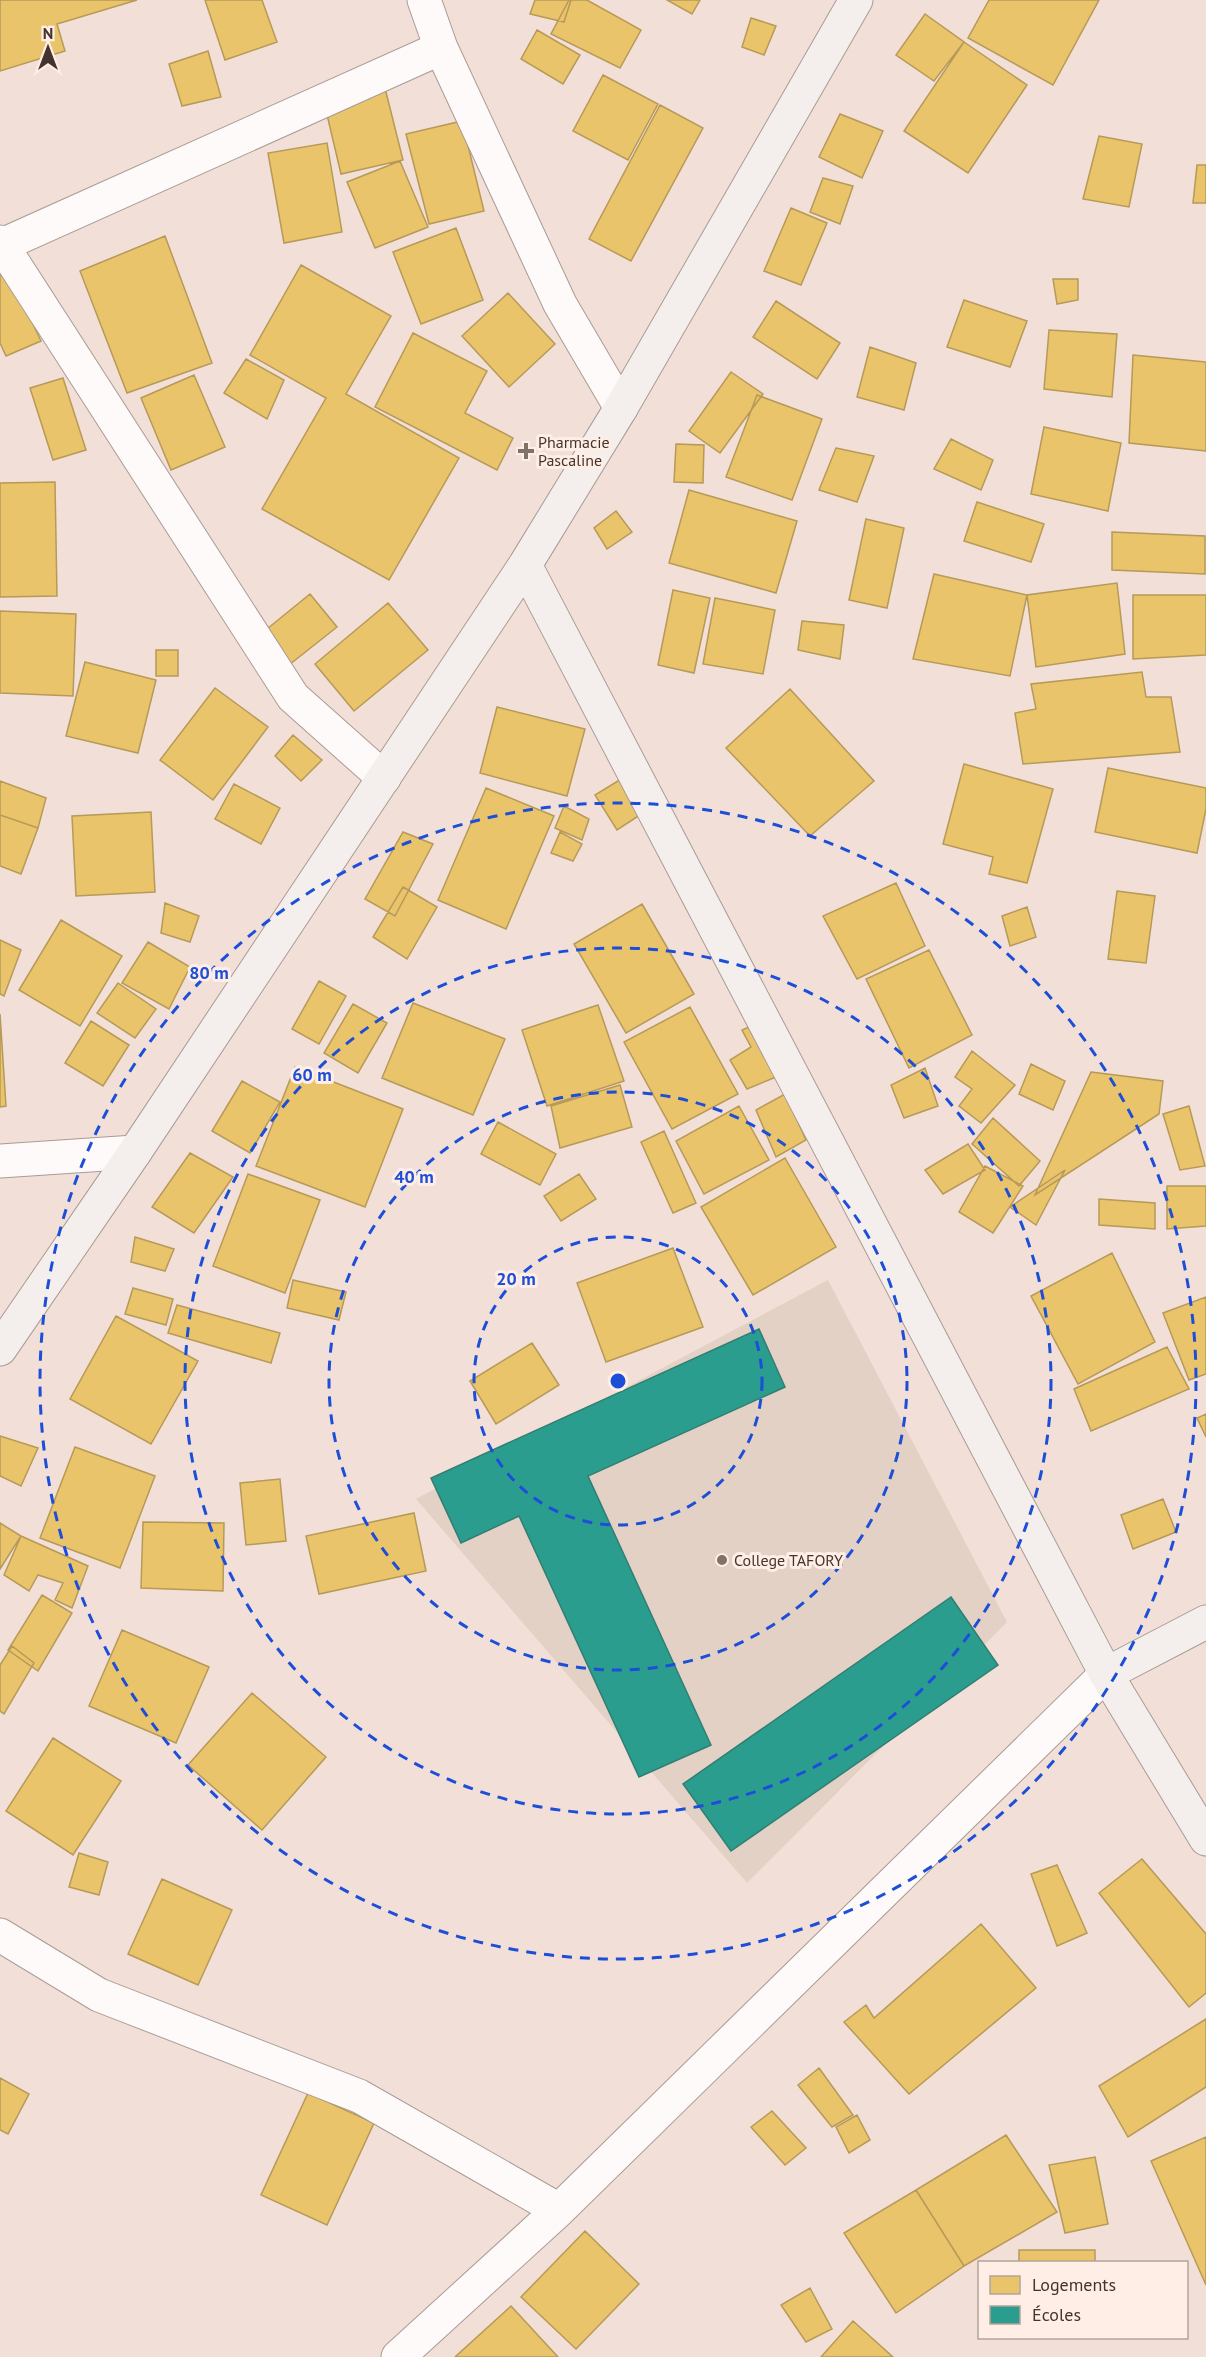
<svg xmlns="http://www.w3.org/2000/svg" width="1206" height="2357" viewBox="0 0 1206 2357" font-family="'PT Sans',sans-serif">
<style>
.education{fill:#e2d1c4}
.homes{fill:#e9c46a;stroke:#b79958;stroke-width:1.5}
.schools{fill:#2a9d8f;stroke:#327e72;stroke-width:1.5}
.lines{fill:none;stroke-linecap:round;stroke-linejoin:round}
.street-casing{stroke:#a99b95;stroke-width:35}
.secondary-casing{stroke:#a99b95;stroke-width:35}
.street{stroke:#fdfaf9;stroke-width:33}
.secondary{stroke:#f4efec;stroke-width:33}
.ring{fill:none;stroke:#1d4ed8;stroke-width:3;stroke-dasharray:10 8}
.poi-dot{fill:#807169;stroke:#feeee6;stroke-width:2}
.labels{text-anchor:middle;stroke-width:6;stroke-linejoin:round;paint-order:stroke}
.poi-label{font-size:16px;fill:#43352d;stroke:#feeee6;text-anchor:start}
.centre{fill:#1d4ed8;stroke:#feeee6;stroke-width:3}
.ring-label{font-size:18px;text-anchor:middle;font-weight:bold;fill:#1d4ed8;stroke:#feeee6;stroke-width:6;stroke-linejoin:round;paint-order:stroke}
</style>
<rect width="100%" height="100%" fill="#f2e0d8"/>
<path class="education" d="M 828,1280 L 1007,1622 L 747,1883 L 416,1499 Z"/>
<path class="homes" d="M 0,0 L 137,0 L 57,24 L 65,51 L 0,71 Z
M 205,0 L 262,0 L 277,42 L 225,60 Z
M 535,0 L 571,0 L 564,22 L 530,14 Z
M 569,0 L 587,0 L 641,30 L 620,68 L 551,34 Z
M 667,0 L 700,0 L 692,14 Z
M 989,0 L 1099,0 L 1053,85 L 968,38 Z
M 925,14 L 964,42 L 934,81 L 896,55 Z
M 751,18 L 776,26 L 764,55 L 742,47 Z
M 537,30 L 580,55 L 563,84 L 521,59 Z
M 964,42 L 1027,85 L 968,173 L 904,131 Z
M 208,51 L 221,97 L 182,106 L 169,64 Z
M 603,75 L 658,104 L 628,160 L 573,131 Z
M 385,88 L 403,160 L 341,174 L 324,102 Z
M 660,105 L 703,128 L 631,261 L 589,239 Z
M 840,114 L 883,131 L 862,178 L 819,157 Z
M 462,121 L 484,211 L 429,224 L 406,134 Z
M 1099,136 L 1142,144 L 1129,207 L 1083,199 Z
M 327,143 L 342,232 L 284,243 L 268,153 Z
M 400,161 L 428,227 L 375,248 L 347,182 Z
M 1197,165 L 1206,165 L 1206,203 L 1193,203 Z
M 823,178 L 853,186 L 840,224 L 810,212 Z
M 791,208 L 827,223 L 801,285 L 764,271 Z
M 456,228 L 483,300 L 421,324 L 393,252 Z
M 165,236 L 212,363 L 127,393 L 80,271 Z
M 5,264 L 41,341 L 6,356 L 0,343 L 0,267 Z
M 301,265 L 391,316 L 346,394 L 459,458 L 389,580 L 262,509 L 326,398 L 250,355 Z
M 1053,279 L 1078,279 L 1078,300 L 1057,304 Z
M 508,293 L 555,344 L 509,387 L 462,336 Z
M 964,300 L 1027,321 L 1010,367 L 947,347 Z
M 776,301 L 840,343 L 817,379 L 753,337 Z
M 1049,330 L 1117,334 L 1112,397 L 1044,389 Z
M 413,333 L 487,371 L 465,413 L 513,438 L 497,470 L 375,407 Z
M 870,347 L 916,363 L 904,410 L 857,397 Z
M 1133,355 L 1206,362 L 1206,451 L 1129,443 Z
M 246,359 L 284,380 L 267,419 L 224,393 Z
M 731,372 L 763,394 L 720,453 L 689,431 Z
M 194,375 L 225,447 L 171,470 L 141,398 Z
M 63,378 L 86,450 L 53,460 L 30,388 Z
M 757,395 L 822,419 L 792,500 L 726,477 Z
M 1044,427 L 1121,443 L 1108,511 L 1031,494 Z
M 951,439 L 993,460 L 981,490 L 934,469 Z
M 676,444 L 704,445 L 703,483 L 674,482 Z
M 836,448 L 874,456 L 857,502 L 819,490 Z
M 55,482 L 57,596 L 0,597 L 0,483 Z
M 689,490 L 797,521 L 776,593 L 669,563 Z
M 977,502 L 1044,524 L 1031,562 L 964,541 Z
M 616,511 L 632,532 L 607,549 L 594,528 Z
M 866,519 L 904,528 L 887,608 L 849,600 Z
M 1112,532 L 1205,536 L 1205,574 L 1112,570 Z
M 934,574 L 1027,595 L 1010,676 L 913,659 Z
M 1117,583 L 1125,654 L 1036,667 L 1027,595 Z
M 673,590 L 710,598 L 694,673 L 658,665 Z
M 310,594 L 337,627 L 289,665 L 262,633 Z
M 1133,595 L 1206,595 L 1206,655 L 1133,659 Z
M 715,598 L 775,610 L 763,674 L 703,664 Z
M 388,603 L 428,650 L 354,711 L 315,664 Z
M 0,611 L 76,614 L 73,696 L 0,693 Z
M 802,621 L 844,625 L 840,659 L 798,650 Z
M 156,650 L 178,650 L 178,676 L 156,676 Z
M 85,662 L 156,680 L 138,753 L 66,736 Z
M 1142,672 L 1146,697 L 1171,697 L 1180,752 L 1023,764 L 1015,713 L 1036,709 L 1031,684 Z
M 215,688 L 268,727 L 213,800 L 160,760 Z
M 790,689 L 874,781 L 810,836 L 726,748 Z
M 497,707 L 585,729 L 567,796 L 480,773 Z
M 293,735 L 322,760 L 301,781 L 275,756 Z
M 964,764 L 1053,789 L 1027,883 L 989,874 L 993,857 L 943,844 Z
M 1108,768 L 1206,788 L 1206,809 L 1197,853 L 1095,832 Z
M 621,779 L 643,813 L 617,830 L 595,795 Z
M 0,781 L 46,798 L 38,828 L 0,815 Z
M 234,784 L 280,808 L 261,844 L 215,819 Z
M 486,788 L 554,816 L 506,929 L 438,900 Z
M 564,806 L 589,819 L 582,840 L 555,828 Z
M 151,812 L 155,892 L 76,896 L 72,816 Z
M 0,815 L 38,828 L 21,874 L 0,866 Z
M 403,832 L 433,844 L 395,916 L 365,899 Z
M 560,832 L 582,844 L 573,861 L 551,853 Z
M 896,883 L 925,946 L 857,979 L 823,916 Z
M 403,887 L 437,907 L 407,959 L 373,937 Z
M 1117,891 L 1155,896 L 1146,963 L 1108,959 Z
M 165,903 L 199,916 L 190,942 L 161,933 Z
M 642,904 L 694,994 L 626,1033 L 574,944 Z
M 1027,907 L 1036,937 L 1010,946 L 1002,916 Z
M 61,920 L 122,956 L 80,1026 L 19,990 Z
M 0,940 L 21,950 L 4,996 L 0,994 Z
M 148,942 L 190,967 L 169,1009 L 122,983 Z
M 929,950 L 972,1035 L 909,1068 L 866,979 Z
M 319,981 L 346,996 L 319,1044 L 292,1029 Z
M 118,983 L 156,1009 L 135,1038 L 97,1013 Z
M 413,1003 L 505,1039 L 473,1115 L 382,1078 Z
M 353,1004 L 387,1023 L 358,1073 L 324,1053 Z
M 598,1005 L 624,1081 L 547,1106 L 522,1030 Z
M 690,1007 L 738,1094 L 672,1129 L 624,1042 Z
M 0,1014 L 6,1106 L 0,1107 Z
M 91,1021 L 129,1045 L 103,1086 L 65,1063 Z
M 751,1026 L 776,1077 L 747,1089 L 730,1060 L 751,1047 L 742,1030 Z
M 972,1051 L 1015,1085 L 981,1123 L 959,1106 L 972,1089 L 955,1077 Z
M 1031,1064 L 1065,1081 L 1053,1110 L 1019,1094 Z
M 295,1067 L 403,1109 L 365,1207 L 256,1166 Z
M 925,1068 L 938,1106 L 904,1118 L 891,1085 Z
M 1091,1072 L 1163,1081 L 1159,1114 L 1035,1195 Z
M 242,1081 L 280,1102 L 250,1153 L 212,1131 Z
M 620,1085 L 632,1127 L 560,1148 L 551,1106 Z
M 785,1094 L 806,1140 L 776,1157 L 756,1110 Z
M 739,1106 L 769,1160 L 704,1194 L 676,1141 Z
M 1189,1106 L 1205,1166 L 1180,1170 L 1163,1114 Z
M 993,1118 L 1040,1161 L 1019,1186 L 972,1144 Z
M 498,1122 L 556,1154 L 540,1185 L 481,1154 Z
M 664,1131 L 696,1203 L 673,1213 L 641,1142 Z
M 968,1144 L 985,1170 L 943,1194 L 925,1170 Z
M 190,1153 L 233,1177 L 194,1233 L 152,1207 Z
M 785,1158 L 836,1247 L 753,1295 L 701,1207 Z
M 985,1166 L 1023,1186 L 993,1233 L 959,1212 Z
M 1065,1170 L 1036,1225 L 1010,1207 Z
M 248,1174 L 320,1200 L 285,1293 L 213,1266 Z
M 579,1174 L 596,1199 L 561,1221 L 544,1196 Z
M 1167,1186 L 1206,1186 L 1206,1226 L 1167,1229 Z
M 1099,1199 L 1155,1203 L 1155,1229 L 1099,1225 Z
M 135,1237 L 174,1249 L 165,1271 L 131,1262 Z
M 673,1248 L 703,1327 L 606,1362 L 577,1283 Z
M 1112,1253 L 1155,1342 L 1078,1384 L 1031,1296 Z
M 293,1280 L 346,1292 L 339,1320 L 287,1308 Z
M 133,1288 L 173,1299 L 166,1325 L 125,1314 Z
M 1206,1297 L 1206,1374 L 1189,1380 L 1163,1313 Z
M 177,1305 L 280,1333 L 271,1363 L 168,1333 Z
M 116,1316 L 198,1361 L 151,1444 L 70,1399 Z
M 532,1343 L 559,1385 L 496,1424 L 470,1381 Z
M 1167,1347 L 1189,1389 L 1091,1431 L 1074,1389 Z
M 1206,1414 L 1206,1437 L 1197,1418 Z
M 0,1436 L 38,1448 L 21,1486 L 0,1476 Z
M 75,1447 L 155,1476 L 120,1568 L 40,1538 Z
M 280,1479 L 286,1541 L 246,1545 L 240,1483 Z
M 1163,1499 L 1176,1532 L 1133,1549 L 1121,1515 Z
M 414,1513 L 426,1571 L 319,1594 L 306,1536 Z
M 143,1522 L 224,1523 L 223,1591 L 141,1588 Z
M 0,1523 L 21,1536 L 0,1569 Z
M 21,1536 L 88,1566 L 72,1608 L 55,1600 L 63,1583 L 38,1575 L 29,1591 L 4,1575 Z
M 42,1595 L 72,1613 L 38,1671 L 8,1650 Z
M 122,1630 L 209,1667 L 176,1743 L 89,1706 Z
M 12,1646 L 34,1663 L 4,1714 L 0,1711 L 0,1665 Z
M 252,1693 L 326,1757 L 262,1830 L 188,1765 Z
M 53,1738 L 121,1781 L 73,1855 L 6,1811 Z
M 79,1853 L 108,1862 L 99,1895 L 69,1887 Z
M 1142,1859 L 1206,1934 L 1206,1993 L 1189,2007 L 1099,1893 Z
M 1057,1865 L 1087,1933 L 1057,1946 L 1031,1874 Z
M 162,1879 L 232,1910 L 198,1985 L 128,1954 Z
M 981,1924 L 1036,1988 L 909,2094 L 844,2022 L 866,2005 L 874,2018 Z
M 1206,2019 L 1206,2087 L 1128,2137 L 1099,2086 Z
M 819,2068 L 853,2115 L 832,2127 L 798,2085 Z
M 0,2078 L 29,2094 L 8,2134 L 0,2130 Z
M 308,2093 L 374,2123 L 327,2225 L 261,2195 Z
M 772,2111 L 806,2148 L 785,2165 L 751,2127 Z
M 857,2115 L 870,2140 L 849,2153 L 836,2127 Z
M 1006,2135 L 1057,2212 L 964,2266 L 916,2190 Z
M 1206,2137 L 1206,2285 L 1151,2161 Z
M 1095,2157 L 1108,2224 L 1065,2233 L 1049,2165 Z
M 916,2190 L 964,2266 L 896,2313 L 844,2233 Z
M 585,2231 L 639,2284 L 576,2349 L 521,2297 Z
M 1019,2250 L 1095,2250 L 1095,2262 L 1019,2262 Z
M 810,2288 L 832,2329 L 806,2342 L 781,2305 Z
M 511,2306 L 558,2357 L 455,2357 Z
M 853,2321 L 893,2357 L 821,2357 Z"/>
<path class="schools" d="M 759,1329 L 785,1387 L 588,1476 L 711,1745 L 639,1777 L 519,1516 L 461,1543 L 431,1478 Z
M 951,1597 L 998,1665 L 731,1851 L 683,1784 Z"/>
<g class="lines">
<g class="street-casing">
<path id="street" d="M 424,0 L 441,48 L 560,304 L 621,408
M 0,242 L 293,697 L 384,778
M 0,246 L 441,48
M 0,1161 L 135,1152
M 0,1935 L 99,1995 L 359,2096 L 559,2210
M 398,2357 L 559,2210 L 1106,1674"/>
</g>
<g class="secondary-casing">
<path id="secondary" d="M 525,565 L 1106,1674 L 1206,1839
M 0,1349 L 135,1152 L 525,565 L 621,408 L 856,0
M 1106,1674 L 1206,1622"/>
</g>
<use href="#street" class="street"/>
<use href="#secondary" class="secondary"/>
</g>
<g class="ring">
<circle cx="618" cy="1381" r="144"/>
<circle cx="618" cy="1381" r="289"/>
<circle cx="618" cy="1381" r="433"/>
<circle cx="618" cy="1381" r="578"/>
</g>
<g class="poi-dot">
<path d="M523 442h6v6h6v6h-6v6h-6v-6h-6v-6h6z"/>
<circle cx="722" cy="1560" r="6"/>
</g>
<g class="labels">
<g class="poi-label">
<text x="538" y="448">Pharmacie<tspan x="538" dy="18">Pascaline</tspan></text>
<text x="734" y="1566">College TAFORY</text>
</g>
</g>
<circle cx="618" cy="1381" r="9" class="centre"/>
<g class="ring-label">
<text x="209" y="979">80 m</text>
<text x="312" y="1081">60 m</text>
<text x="414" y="1183">40 m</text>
<text x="516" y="1285">20 m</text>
</g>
<rect x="978" y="2261" width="210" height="78" fill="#feeee6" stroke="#b3a49c" stroke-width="1.5"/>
<rect x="990" y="2276" width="30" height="18" fill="#e9c46a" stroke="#b3a49c" stroke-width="1.5"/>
<text x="1032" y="2291" font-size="18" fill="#43352d">Logements</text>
<rect x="990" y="2306" width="30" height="18" fill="#2a9d8f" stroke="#b3a49c" stroke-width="1.5"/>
<text x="1032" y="2321" font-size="18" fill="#43352d">Écoles</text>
<g transform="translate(48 48)" stroke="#feeee6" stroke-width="4.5" paint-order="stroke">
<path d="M0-4.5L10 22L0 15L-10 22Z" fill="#43352d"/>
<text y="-9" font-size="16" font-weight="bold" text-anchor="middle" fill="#43352d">N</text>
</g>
</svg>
